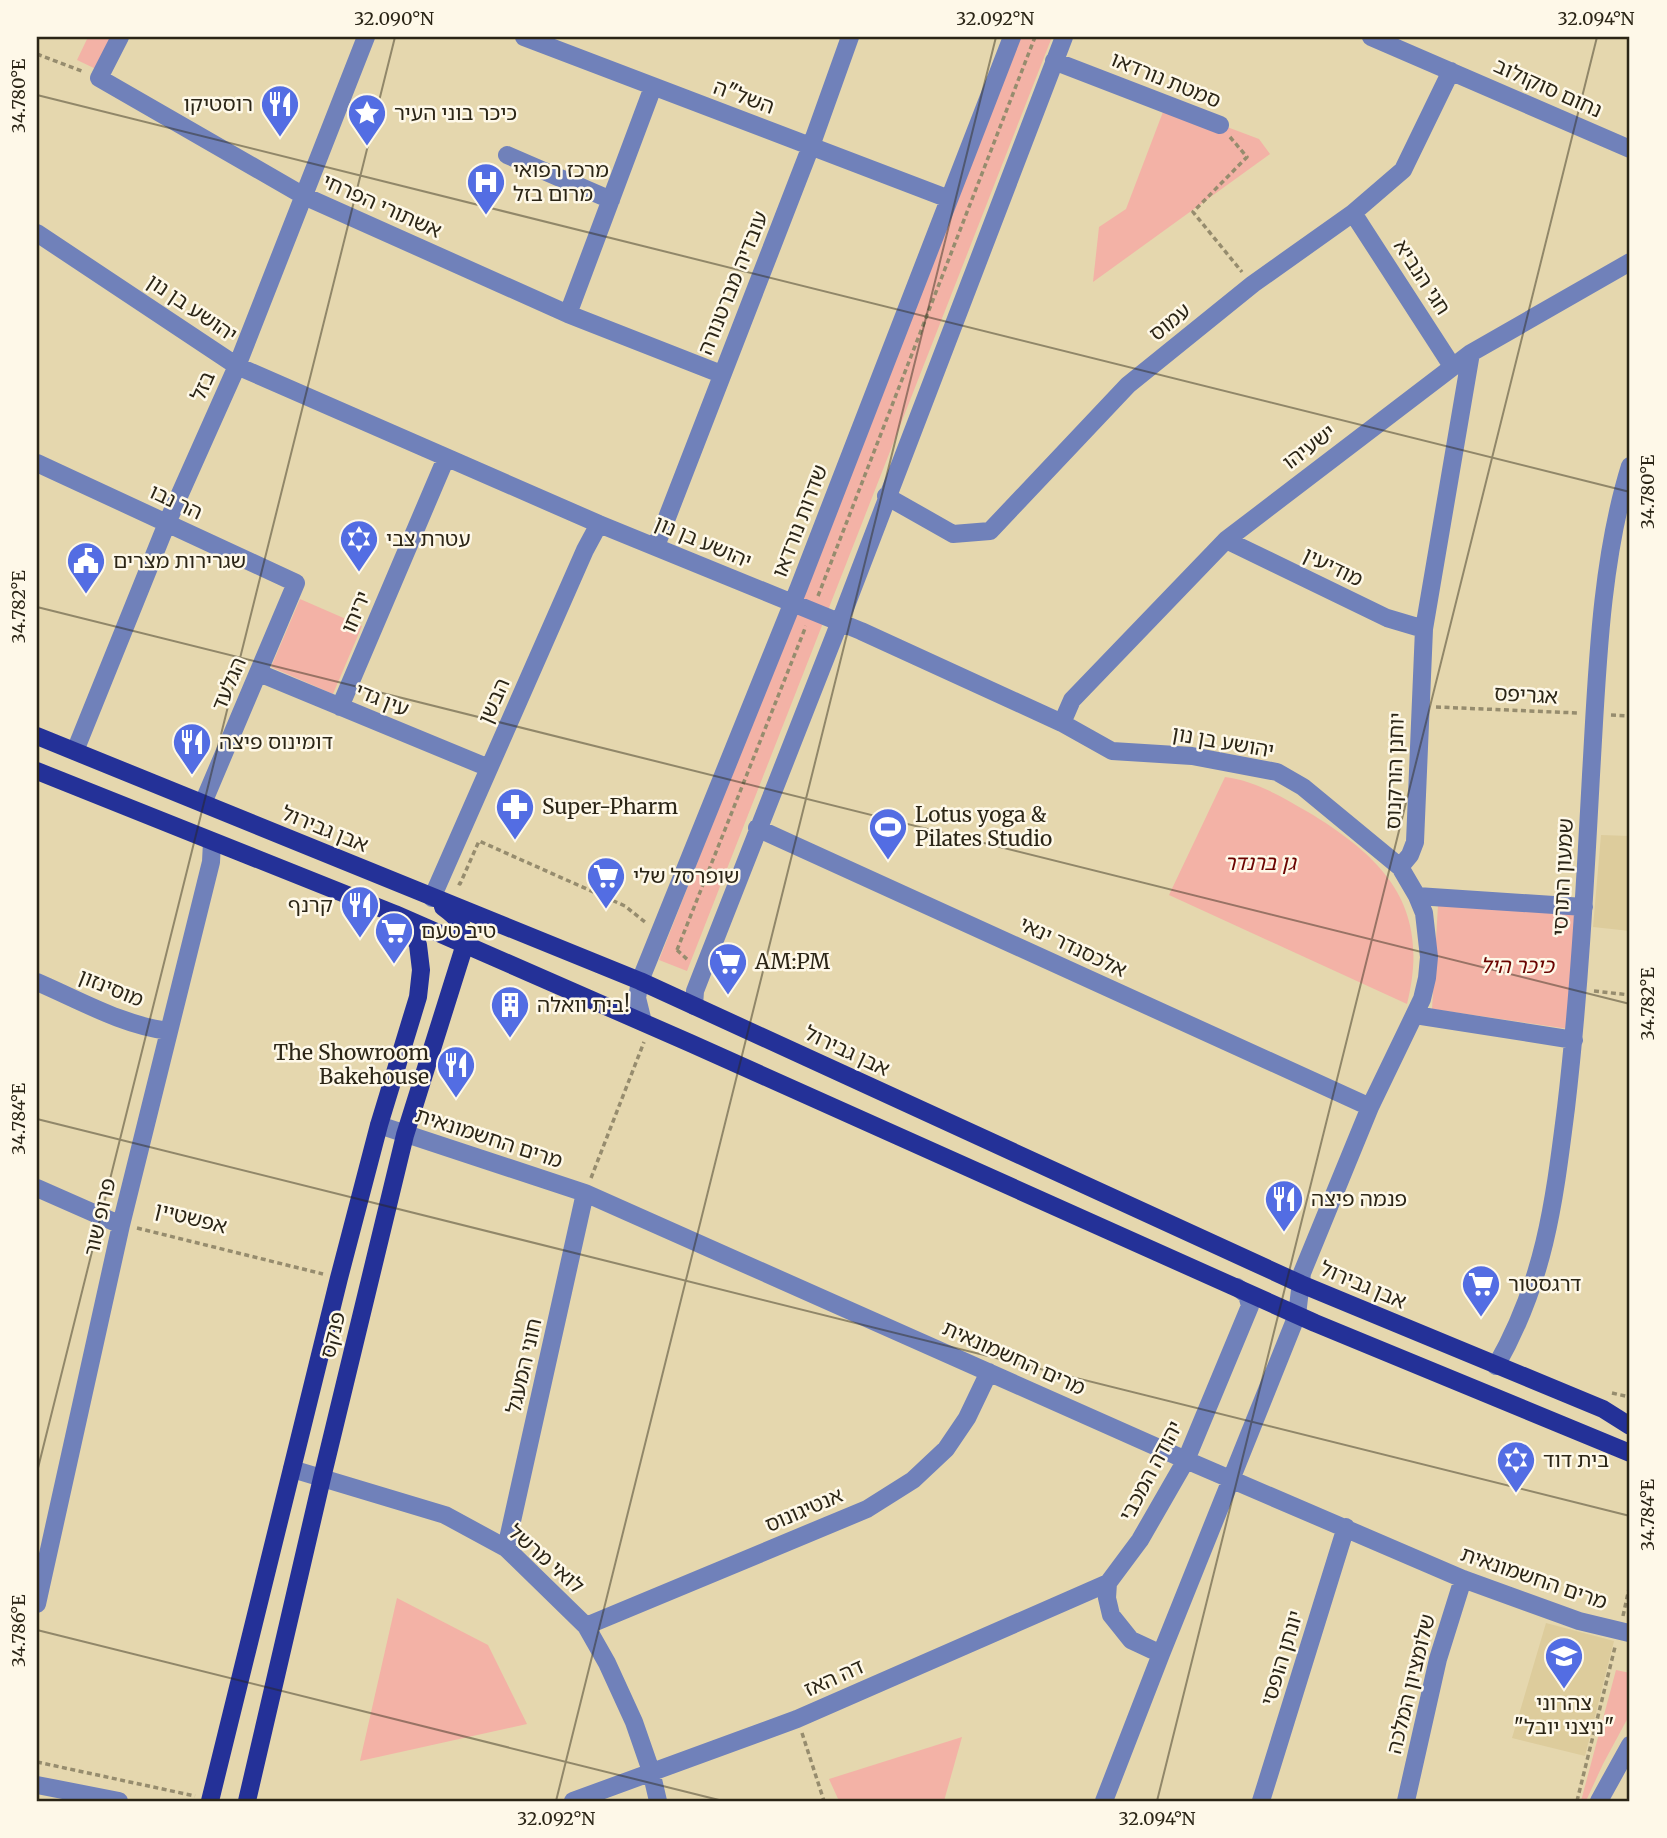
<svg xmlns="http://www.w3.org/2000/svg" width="1667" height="1838" viewBox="0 0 1667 1838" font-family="Merriweather,'Noto Sans Hebrew',serif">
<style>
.built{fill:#ddcc9c}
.green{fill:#f3b2a6}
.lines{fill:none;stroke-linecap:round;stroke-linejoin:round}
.path{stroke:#968c6e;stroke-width:3.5;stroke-dasharray:5 3.5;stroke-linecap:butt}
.minor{stroke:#7081ba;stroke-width:18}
.major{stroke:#243198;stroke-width:18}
.ticks{fill:none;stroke:#2b2516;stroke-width:2;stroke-opacity:0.45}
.labels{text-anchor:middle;stroke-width:5;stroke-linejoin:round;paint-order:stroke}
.street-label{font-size:21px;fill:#2b2516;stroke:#fef8e8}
.poi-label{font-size:21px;fill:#2b2516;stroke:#fef8e8;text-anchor:start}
.park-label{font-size:21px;font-style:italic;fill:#6a0300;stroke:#fef8e8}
.neatline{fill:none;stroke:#2b2516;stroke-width:2.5}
.ticks-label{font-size:18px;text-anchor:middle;fill:#2b2516}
</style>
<rect width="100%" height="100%" fill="#e5d7ae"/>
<path class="built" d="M 1601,835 L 1630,836 L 1630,931 L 1593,927 Z
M 1546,1623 L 1614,1641 L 1585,1756 L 1512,1738 Z"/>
<path class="green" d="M 88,37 L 115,37 L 98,70 L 77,60 Z
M 1021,37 L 1052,37 L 687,971 L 659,960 Z
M 1166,104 L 1259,139 L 1270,154 L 1093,282 L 1099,227 L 1126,209 Z
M 300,599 L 362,626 L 333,694 L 271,667 Z
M 1225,777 C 1256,781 1282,797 1308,812 C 1386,859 1431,908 1407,1004 L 1169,895 Z
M 1438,905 L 1577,915 L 1569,1029 L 1432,1009 Z
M 397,1598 L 488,1645 L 527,1724 L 360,1761 Z
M 1616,1670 L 1630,1673 L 1630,1714 L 1603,1764 L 1586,1801 L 1581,1801 Z
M 962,1737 L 944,1801 L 839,1801 L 829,1779 Z"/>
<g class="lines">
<path class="path" d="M 37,54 L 84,72
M 1230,137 L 1247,157 L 1193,212 L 1242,272
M 818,596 L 1035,37
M 1436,707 L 1578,713
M 1611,715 L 1630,716
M 458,883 L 460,884 L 479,841 L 625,906 L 645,922
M 677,950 L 806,626
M 677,950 L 689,961
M 1594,991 L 1630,995
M 591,1178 L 644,1042
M 137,1228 L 323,1274
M 1612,1393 L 1630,1397
M 1623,1616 L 1630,1584
M 802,1733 L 824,1801
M 37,1762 L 195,1796
M 1577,1801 L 1615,1647"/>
<path class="minor" d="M 120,37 L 99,78 L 304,196 L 568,314 L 721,374
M 524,37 L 949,199
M 1371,37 L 1630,149
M 1054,61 L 1220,125
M 507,155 L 611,200
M 1353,213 L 1452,366
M 37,233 L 237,366 L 599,524 L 861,631 L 1062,723 L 1112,751 L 1192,756 L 1277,772 L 1303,787 L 1400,867
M 568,314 L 653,87
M 37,463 L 296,583 L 203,803
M 886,496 L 953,534 L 990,531 L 1128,385 L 1253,284 L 1353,213 L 1403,170 L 1451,71
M 1226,540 L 1387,618 L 1424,629
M 656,546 L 811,146 L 850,37
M 259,673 L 489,768
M 340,707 L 446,458
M 1062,723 L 1072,700 L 1226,540 L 1471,353 L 1630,262
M 75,751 L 167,523 L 237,366 L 366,37
M 757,828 L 1370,1107
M 1417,896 L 1584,907
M 432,898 L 585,550 L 599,524
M 37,982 C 79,1000 124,1026 169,1031
M 694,1006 L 695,991 L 702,973 L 839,624 L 1064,37
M 1415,1015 L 1574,1040
M 643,1022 L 637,998 L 640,981 L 799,587 L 1012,37
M 379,1125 L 585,1193 L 1186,1460 L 1463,1579 L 1579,1621 L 1629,1633
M 37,1188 L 121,1225
M 1496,1366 C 1545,1280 1554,1203 1566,1108 C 1579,997 1585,886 1591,775 C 1597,675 1600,562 1630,466
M 292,1469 L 445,1515 L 506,1548 L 586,1626 L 607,1663 L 634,1722 L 651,1771 L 658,1801
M 506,1548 L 585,1193
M 37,1604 L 121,1225 L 211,862 L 212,842
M 586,1626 L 867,1509 L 913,1480 L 946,1449 L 967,1418 L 989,1372
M 1161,1654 L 1131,1640 L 1111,1615 L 1107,1598 L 1108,1583 L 1140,1540 L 1186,1460 L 1250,1306 L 1247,1295 L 1237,1287
M 37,1785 L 119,1801
M 573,1801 L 797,1719 L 1108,1583
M 1104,1801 L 1161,1654 L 1297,1315 L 1302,1273 L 1370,1107 L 1422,999 L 1427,978 L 1429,957 L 1424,913 L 1417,896 L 1400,867 L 1410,855 L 1415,842 L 1424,629 L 1471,353
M 1261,1801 L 1346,1527
M 1406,1801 L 1438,1659 L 1463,1579
M 1599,1801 L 1630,1745"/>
<path class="major" d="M 37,736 L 640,981 L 1301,1284 L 1603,1409 L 1630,1426
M 37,771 L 395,914 L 690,1043 L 1315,1323 L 1630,1453
M 210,1801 L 339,1278 L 379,1125 L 418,997 L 421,970 L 418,945 L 410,928 L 400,919
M 247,1801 L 322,1478 L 405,1135 L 465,944 C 465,925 458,918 443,907"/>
</g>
<path class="ticks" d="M 37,95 L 1630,492M 37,607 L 1630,1004M 37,1119 L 1630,1516M 37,1472 L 395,37M 37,1630 L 723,1801M 556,1801 L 996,37M 1157,1801 L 1597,37"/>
<defs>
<g id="restaurant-pin" transform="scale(2.0125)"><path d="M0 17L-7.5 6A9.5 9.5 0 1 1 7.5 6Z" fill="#536de3" stroke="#fef8e8"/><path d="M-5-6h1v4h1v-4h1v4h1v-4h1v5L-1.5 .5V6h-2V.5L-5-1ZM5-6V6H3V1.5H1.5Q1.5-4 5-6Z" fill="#fff"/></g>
<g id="sight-pin" transform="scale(2.0125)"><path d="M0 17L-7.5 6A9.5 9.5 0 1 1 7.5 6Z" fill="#536de3" stroke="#fef8e8"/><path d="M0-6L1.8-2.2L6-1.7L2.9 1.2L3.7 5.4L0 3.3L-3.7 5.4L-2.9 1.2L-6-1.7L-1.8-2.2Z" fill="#fff"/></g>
<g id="hospital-pin" transform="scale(2.0125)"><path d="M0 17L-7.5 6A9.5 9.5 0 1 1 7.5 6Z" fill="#536de3" stroke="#fef8e8"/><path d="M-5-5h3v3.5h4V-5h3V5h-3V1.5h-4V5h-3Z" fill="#fff"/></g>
<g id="synagogue-pin" transform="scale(2.0125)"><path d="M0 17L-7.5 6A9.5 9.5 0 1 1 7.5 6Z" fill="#536de3" stroke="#fef8e8"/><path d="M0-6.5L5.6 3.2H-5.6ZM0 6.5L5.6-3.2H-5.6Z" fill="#fff"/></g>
<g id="civic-pin" transform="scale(2.0125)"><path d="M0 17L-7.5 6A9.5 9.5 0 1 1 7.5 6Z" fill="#536de3" stroke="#fef8e8"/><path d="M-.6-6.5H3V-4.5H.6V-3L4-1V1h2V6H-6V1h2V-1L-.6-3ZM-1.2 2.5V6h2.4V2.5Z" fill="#fff"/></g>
<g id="pharmacy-pin" transform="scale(2.0125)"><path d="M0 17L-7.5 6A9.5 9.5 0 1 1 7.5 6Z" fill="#536de3" stroke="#fef8e8"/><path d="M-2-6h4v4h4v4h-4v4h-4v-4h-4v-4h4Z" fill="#fff"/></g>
<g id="stadium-pin" transform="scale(2.0125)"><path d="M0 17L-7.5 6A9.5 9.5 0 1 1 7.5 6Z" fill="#536de3" stroke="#fef8e8"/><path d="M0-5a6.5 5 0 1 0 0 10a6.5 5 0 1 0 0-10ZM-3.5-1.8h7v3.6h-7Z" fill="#fff"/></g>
<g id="supermarket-pin" transform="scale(2.0125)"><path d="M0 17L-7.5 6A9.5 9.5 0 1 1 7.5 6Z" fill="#536de3" stroke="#fef8e8"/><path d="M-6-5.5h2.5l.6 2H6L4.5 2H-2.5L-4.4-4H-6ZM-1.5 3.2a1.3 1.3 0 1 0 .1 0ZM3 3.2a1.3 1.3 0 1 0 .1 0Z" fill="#fff"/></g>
<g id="building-pin" transform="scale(2.0125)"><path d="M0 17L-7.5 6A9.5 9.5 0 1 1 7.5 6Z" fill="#536de3" stroke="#fef8e8"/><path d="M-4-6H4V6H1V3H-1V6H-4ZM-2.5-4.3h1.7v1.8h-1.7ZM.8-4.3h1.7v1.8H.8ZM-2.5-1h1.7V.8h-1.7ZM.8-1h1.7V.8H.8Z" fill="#fff"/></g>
<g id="school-pin" transform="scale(2.0125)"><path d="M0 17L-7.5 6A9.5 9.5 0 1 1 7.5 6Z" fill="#536de3" stroke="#fef8e8"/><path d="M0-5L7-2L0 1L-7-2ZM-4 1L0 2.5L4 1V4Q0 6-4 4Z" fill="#fff"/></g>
</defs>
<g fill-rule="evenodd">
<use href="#restaurant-pin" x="280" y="104"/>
<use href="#sight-pin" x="367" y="113"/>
<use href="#hospital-pin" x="486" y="182"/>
<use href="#synagogue-pin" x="359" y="539"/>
<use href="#civic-pin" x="86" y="561"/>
<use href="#restaurant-pin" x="192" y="742"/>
<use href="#pharmacy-pin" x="515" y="807"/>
<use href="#stadium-pin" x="888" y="827"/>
<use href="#supermarket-pin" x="606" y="876"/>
<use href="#restaurant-pin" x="360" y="905"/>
<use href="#supermarket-pin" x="394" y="931"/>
<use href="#supermarket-pin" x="728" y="962"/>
<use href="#building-pin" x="510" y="1005"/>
<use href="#restaurant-pin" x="456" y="1065"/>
<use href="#restaurant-pin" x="1284" y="1199"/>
<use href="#supermarket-pin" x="1481" y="1284"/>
<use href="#synagogue-pin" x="1516" y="1460"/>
<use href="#school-pin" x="1564" y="1656"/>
</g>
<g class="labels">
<g class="street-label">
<text transform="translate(1166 80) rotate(22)" y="7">סמטת נורדאו</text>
<text transform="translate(1548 88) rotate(24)" y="7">נחום סוקולוב</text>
<text transform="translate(744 97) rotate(20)" y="7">השל"ה</text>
<text transform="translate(382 206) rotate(24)" y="7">אשתורי הפרחי</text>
<text transform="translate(1422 277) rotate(57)" y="7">חגי הנביא</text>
<text transform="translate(733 283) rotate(-68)" y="7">עובדיה מברטנורה</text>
<text transform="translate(192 308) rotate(34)" y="7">יהושע בן נון</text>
<text transform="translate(1170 322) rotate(-39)" y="7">עמוס</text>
<text transform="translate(203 386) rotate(-66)" y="7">בזל</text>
<text transform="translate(1309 447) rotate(-37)" y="7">ישעיהו</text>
<text transform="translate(176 502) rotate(25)" y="7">הר נבו</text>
<text transform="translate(800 521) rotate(-69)" y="7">שדרות נורדאו</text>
<text transform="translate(703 542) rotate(23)" y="7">יהושע בן נון</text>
<text transform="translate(1333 567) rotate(26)" y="7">מודיעין</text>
<text transform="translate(356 612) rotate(-67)" y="7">יריחו</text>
<text transform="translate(229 684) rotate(-67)" y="7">הגלעד</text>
<text transform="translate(1526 695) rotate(3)" y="7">אגריפס</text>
<text transform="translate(382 700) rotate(22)" y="7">עין גדי</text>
<text transform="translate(494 701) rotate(-66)" y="7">הבשן</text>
<text transform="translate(1223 742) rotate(10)" y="7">יהושע בן נון</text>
<text transform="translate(1395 771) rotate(-88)" y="7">יוחנן הורקנוס</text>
<text transform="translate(325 829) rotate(22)" y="7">אבן גבירול</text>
<text transform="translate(1563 877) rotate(-87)" y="7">שמעון התרסי</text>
<text transform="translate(1073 947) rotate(25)" y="7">אלכסנדר ינאי</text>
<text transform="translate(111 988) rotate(22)" y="7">מוסינזון</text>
<text transform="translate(847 1051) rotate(25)" y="7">אבן גבירול</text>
<text transform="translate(489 1138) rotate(18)" y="7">מרים החשמונאית</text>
<text transform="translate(100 1217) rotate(-77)" y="7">פרופ שור</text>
<text transform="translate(191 1218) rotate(14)" y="7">אפשטיין</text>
<text transform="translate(1363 1285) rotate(23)" y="7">אבן גבירול</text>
<text transform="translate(333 1335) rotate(-76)" y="7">פנקס</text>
<text transform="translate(1014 1358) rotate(24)" y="7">מרים החשמונאית</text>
<text transform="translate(524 1366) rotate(-77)" y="7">חוני המעגל</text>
<text transform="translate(1151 1471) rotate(-62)" y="7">יהודה המכבי</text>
<text transform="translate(804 1510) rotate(-23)" y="7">אנטיגונוס</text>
<text transform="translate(546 1559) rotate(41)" y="7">לואי מרשל</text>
<text transform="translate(1534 1578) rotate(19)" y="7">מרים החשמונאית</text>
<text transform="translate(1282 1658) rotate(-73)" y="7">יונתן הופסי</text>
<text transform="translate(834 1678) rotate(-24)" y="7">דה האז</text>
<text transform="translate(1411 1684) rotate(-76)" y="7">שלומציון המלכה</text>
</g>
<g class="poi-label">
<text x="253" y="111" text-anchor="end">רוסטיקו</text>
<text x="394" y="120">כיכר בוני העיר</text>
<text x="513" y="177">מרכז רפואי<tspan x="513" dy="24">מרום בזל</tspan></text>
<text x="386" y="546">עטרת צבי</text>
<text x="113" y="568">שגרירות מצרים</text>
<text x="219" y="749">דומינוס פיצה</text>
<text x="542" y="814">Super-Pharm</text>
<text x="915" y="822">Lotus yoga &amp;<tspan x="915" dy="24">Pilates Studio</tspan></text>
<text x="633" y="883">שופרסל שלי</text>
<text x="333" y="912" text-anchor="end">קרנף</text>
<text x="421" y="938">טיב טעם</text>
<text x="755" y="969">AM:PM</text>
<text x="537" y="1012">בית וואלה!</text>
<text x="429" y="1060" text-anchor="end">The Showroom<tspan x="429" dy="24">Bakehouse</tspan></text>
<text x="1311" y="1206">פנמה פיצה</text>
<text x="1508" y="1291">דרגסטור</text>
<text x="1543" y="1467">בית דוד</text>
<text x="1564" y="1710" text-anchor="middle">צהרוני<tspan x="1564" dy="24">"ניצני יובל"</tspan></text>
</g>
<g class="park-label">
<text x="1260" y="870">גן ברנדר</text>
<text x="1517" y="973">כיכר היל</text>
</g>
</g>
<rect width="1667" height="1838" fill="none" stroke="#fef8e8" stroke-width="77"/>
<rect x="38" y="38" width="1590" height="1762" class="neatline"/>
<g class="ticks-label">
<text x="394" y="25">32.090°N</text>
<text x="995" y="25">32.092°N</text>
<text x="1596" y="25">32.094°N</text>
<text transform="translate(19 96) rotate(-90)" y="6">34.780°E</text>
<text transform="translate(1648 492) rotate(-90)" y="6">34.780°E</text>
<text transform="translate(19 607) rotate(-90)" y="6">34.782°E</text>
<text transform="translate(1648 1004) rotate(-90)" y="6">34.782°E</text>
<text transform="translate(19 1119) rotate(-90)" y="6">34.784°E</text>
<text transform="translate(1648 1515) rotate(-90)" y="6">34.784°E</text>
<text transform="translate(19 1631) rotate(-90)" y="6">34.786°E</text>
<text x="556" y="1825">32.092°N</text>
<text x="1157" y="1825">32.094°N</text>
</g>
</svg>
